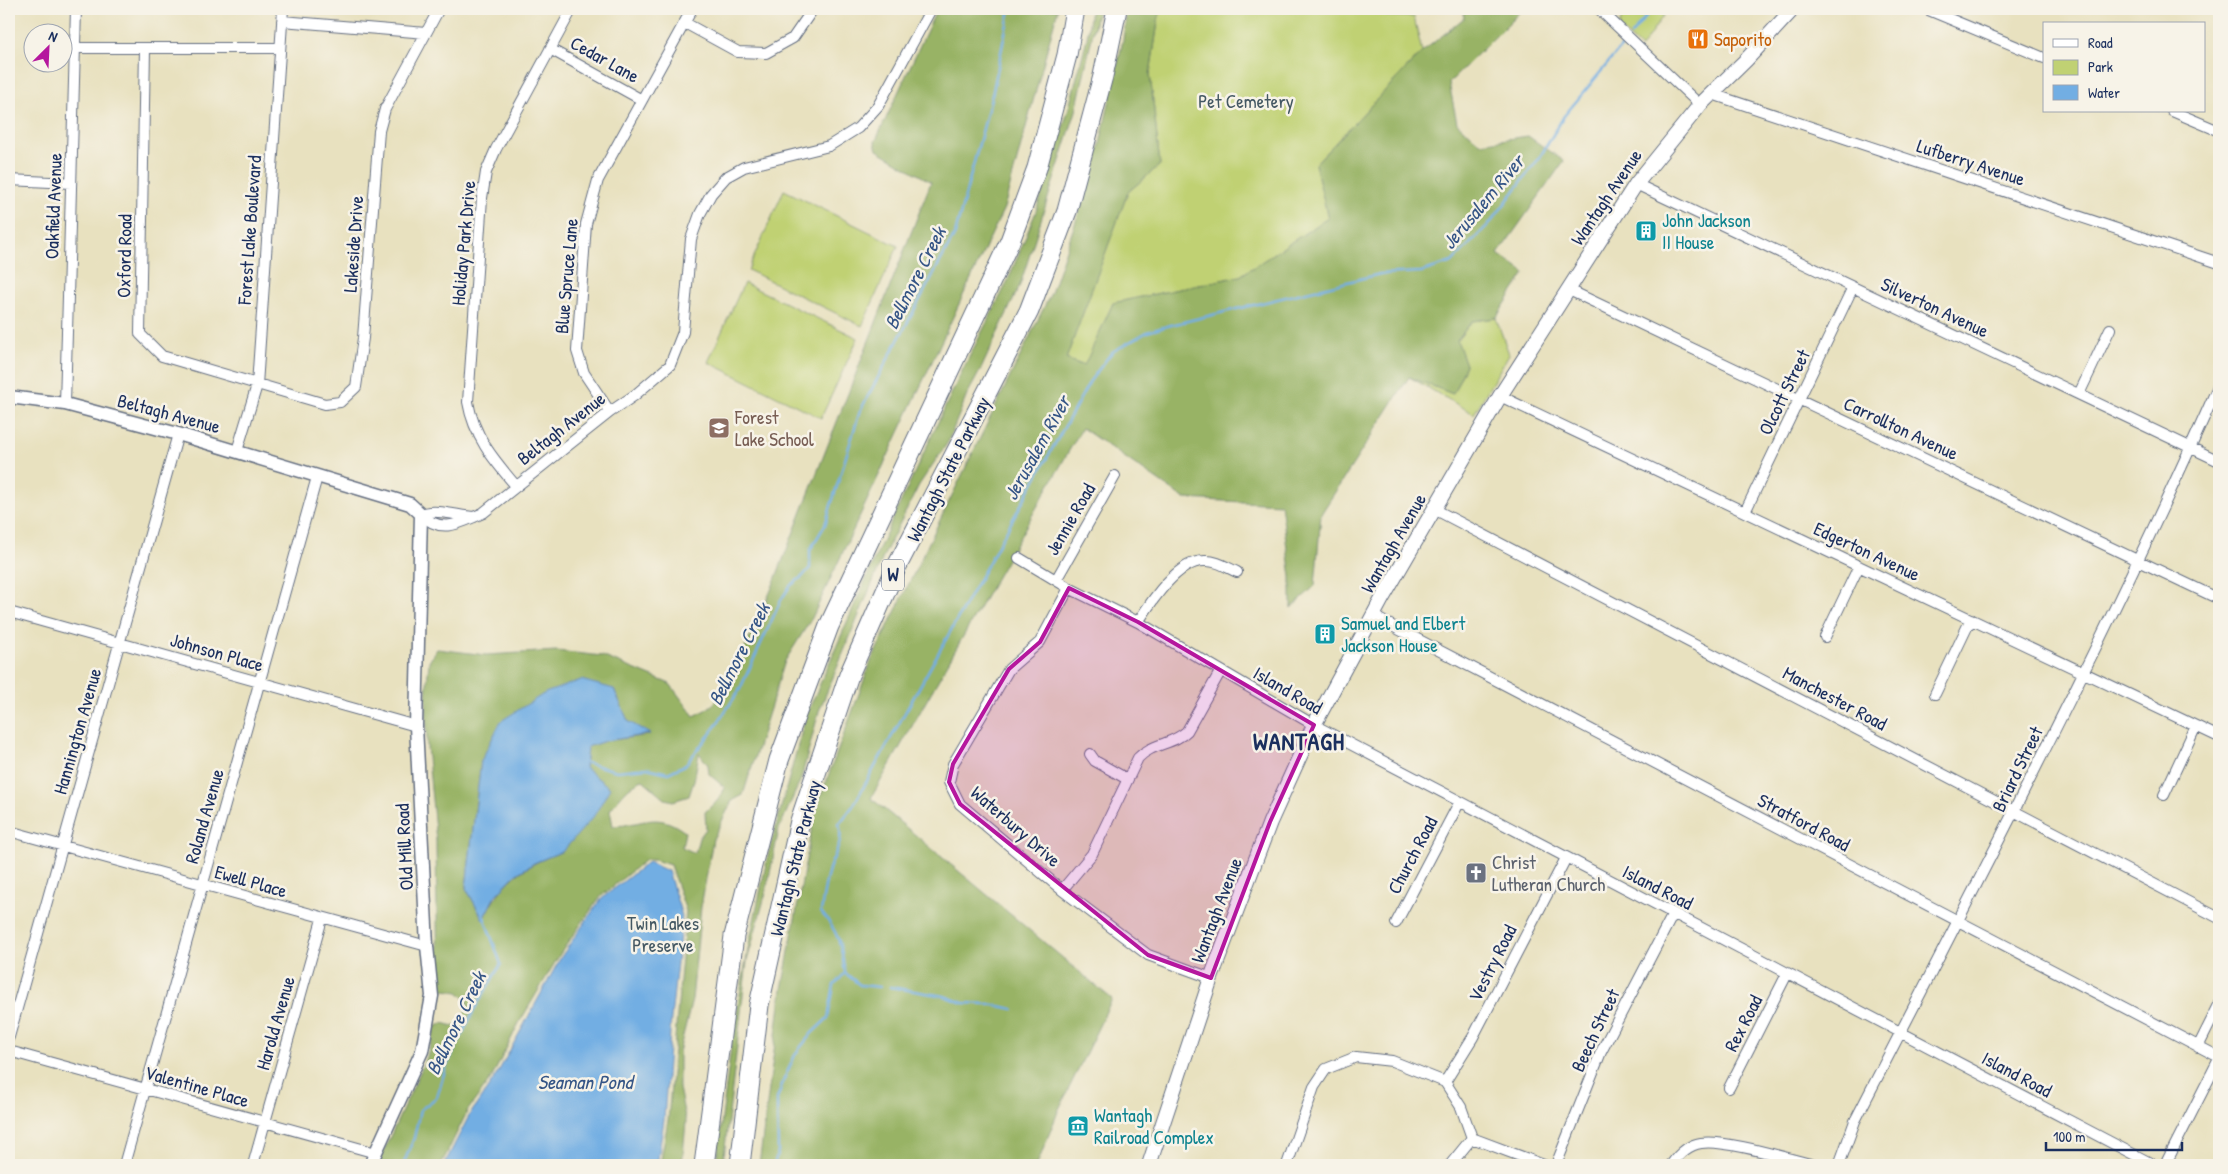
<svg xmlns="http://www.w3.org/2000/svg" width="2228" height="1174" viewBox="0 0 2228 1174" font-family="'Patrick Hand',sans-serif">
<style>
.green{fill:#c0d173;stroke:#6e8068}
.forest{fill:#98b365;stroke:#5a7162;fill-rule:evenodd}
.water{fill:#72aee3;stroke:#466ea0}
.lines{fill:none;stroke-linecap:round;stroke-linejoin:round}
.stream{stroke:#72aee3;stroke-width:2.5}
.minor-casing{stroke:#636d80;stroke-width:12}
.tertiary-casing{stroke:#636d80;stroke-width:15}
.secondary-casing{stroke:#636d80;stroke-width:16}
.motorway-casing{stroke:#636d80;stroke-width:21}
.minor{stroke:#fff;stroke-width:10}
.tertiary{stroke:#fff;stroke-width:12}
.secondary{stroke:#fff;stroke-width:14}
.motorway{stroke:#fff;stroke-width:19}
.marked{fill:#b5179e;fill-opacity:0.2;stroke:#b5179e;stroke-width:4;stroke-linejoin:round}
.labels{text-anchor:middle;stroke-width:5;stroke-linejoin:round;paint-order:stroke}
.shield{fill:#f7f3e8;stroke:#5d6a87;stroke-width:1}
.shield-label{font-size:18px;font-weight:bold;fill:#1b2f5e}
.food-label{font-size:19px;fill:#c56008;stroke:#f7f3e8;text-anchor:start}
.street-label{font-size:19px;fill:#1b2f5e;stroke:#f7f3e8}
.park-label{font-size:19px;fill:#445863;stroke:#f7f3e8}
.culture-label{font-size:19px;fill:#0d838f;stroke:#f7f3e8;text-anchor:start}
.education-label{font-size:19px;fill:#785e54;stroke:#f7f3e8;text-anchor:start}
.worship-label{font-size:19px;fill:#5b616d;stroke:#f7f3e8;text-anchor:start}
.water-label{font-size:20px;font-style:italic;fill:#355586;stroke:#f7f3e8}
.district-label{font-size:24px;font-weight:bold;letter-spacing:1px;fill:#1b2f5e;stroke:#f7f3e8}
</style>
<rect width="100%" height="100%" fill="#f7f3e8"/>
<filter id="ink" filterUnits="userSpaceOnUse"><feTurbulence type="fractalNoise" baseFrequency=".02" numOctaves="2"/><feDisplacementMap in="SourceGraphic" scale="10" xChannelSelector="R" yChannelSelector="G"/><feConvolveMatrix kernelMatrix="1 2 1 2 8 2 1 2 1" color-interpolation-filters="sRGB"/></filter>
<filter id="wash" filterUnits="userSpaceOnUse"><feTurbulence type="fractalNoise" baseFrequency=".0096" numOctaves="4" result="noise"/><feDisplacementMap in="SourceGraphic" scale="20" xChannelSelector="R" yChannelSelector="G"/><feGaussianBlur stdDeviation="1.12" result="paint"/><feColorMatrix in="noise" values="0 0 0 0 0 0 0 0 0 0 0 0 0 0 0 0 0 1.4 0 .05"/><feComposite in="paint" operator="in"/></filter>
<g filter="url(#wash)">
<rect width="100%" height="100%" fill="#e8e1bf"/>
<path class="green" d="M 1160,9 L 1294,9 L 1294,11 L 1383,9 L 1386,16 L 1414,17 L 1422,52 L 1315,164 L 1328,218 L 1240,276 L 1113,303 L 1085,366 L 1066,359 L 1128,192 L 1160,165 L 1150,74 Z
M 1624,9 L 1668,9 L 1641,48 L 1619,27 Z
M 784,190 L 898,246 L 862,326 L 748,270 Z
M 744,283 L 858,338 L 821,418 L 708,362 Z
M 1496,318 L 1509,354 L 1474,414 L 1409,377 L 1453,394 L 1466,365 L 1457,341 L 1472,321 Z"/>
<path class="forest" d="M 937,9 L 1058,9 L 1004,208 L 812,618 L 785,661 L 743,795 L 732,801 L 713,839 L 701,907 L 692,1000 L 679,1052 L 679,1088 L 686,1122 L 682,1165 L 660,1165 L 668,1120 L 686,911 L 670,865 L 655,860 L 645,860 L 600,897 L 560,954 L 519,1023 L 492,1077 L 468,1110 L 441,1165 L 377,1165 L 427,1057 L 435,1027 L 443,1023 L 457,1027 L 468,1006 L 467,1000 L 458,992 L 438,989 L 436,841 L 427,747 L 426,695 L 429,662 L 437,649 L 486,655 L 557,651 L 602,656 L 670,684 L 694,716 C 708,710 718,701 727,688 L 771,590 L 931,182 L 877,150 L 875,142 ZM 614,689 L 628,721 L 649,735 L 605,741 L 587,747 L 585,768 L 563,851 C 522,867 504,879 483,919 L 466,888 L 481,761 ZM 699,753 L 708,765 L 709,774 L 725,788 L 718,800 L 705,812 L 706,829 L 699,838 L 695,853 L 682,847 L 685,832 C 656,810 644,825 613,826 L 610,810 C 620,798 628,785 643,780 L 665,799 L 673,801 L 689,796 L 694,781 Z
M 1091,9 L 1098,9 L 1076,111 L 1020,285 L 981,369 L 967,395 L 948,442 L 919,485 L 884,555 L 819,711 L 801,779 L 779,829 L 766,892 L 747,961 L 723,1165 L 716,1165 L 733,1032 L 750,939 L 768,855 L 806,716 L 882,542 L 961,373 L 1006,285 L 1035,214 L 1068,111 L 1087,38 Z
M 1127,9 L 1160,9 L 1150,74 L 1160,165 L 1128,192 L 1066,359 L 1084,366 L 1113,303 L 1240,276 L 1328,218 L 1315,164 L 1422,52 L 1464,18 L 1463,9 L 1523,9 L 1449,83 L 1457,123 L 1480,143 L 1528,136 L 1564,161 L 1498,254 L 1525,273 L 1496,318 L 1472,321 L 1457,340 L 1466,365 L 1453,394 L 1409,377 L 1321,514 L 1315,586 L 1291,608 L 1291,577 L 1281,504 L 1185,499 L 1082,428 L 871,798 L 1112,999 L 1059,1109 L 1037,1165 L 759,1165 L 782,989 L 815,811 L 872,659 L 1051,293 L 1095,166 L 1123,40 Z"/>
<path class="water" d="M 581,680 L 614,689 L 628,721 L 650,734 L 605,741 L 587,747 L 585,768 L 610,788 L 594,816 L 563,851 L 534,863 L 515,875 L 495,896 L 483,919 L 466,888 L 481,761 L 501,721 L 545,693 Z
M 648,862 L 668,871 L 682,916 L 671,1018 L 664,1120 L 657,1165 L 444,1165 L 469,1116 L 497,1074 L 561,957 L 601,899 Z"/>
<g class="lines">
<path class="stream" d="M 1631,35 L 1652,9
M 583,762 L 617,771 L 647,768 L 668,773 L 685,765 L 711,733 L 740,689 L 781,600 L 790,586 L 802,577 L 810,568 L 810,550 L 825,525 L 860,411 L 955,234 L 993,91 L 1010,9
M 845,973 L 860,985 L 880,987
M 890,987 L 944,996 L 963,1003 L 989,1004 L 1013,1009
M 403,1165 L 414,1138 L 420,1110 L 437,1097 L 446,1067 L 475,1008 L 501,964 L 484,917
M 774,1165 L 778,1151 L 777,1099 L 784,1079 L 796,1053 L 812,1033 L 828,1018 L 834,985 L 845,973 C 841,945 840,934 821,912 C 823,897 825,883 829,869 C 835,852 844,843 839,824 L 853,806 L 1090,381 L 1112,352 L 1147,332 L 1171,325 L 1380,274 L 1421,272 L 1452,262 L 1491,222 L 1540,157 L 1564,116 L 1628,39"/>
</g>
</g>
<g filter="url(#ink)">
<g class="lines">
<g class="minor-casing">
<path id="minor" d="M 1599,9 L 1700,105
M 1926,9 L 2044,58
M 282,21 L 426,33
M 685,23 L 738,52 L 766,53 L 793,38 L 813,9
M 75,48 L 279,48
M 145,48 L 140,334 L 162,356 L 325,404 L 340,402 L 356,387 L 363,338 L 379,131 L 385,109 L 439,9
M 550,49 L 642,100
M 1712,94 L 2219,263
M 2172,111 L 2219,131
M 9,180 L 71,183
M 1636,184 L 2219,461
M 1567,289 L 2219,599
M 2079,394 L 2110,329
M 1500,396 L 2219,737
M 65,404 L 76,9
M 610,412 L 584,373 L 577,351 L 586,224 L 598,180 L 692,9
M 237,451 L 257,385 L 283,9
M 516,486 C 494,460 474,437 468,402 L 482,198 L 486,172 L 496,149 L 572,9
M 1434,509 L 2219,918
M 1745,512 L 1853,287
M 474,517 C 458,516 436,508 421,514 C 441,535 460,523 483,513 L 610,412 L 635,395 L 670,365 L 683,332 L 691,239 L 700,214 L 711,194 L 726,177 L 744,167 L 829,146 L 858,128 L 878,106 L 931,9
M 1019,558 L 1069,588 L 1138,622 L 1314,725 L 2154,1165
M 1056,580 L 1115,476
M 1069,588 L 1040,642 L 1009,669 L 953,764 L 949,782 L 960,804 L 1062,890 L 1148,955 L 1211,978
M 9,612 L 416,726
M 1373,616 L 2219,1057
M 1138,622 C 1151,602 1177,561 1204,561 C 1216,560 1226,567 1237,572
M 1825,637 L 1859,566
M 1935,694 L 1971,619
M 1090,754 L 1095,761 L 1127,779
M 2164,795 L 2196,726
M 9,831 L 427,946
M 1062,890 L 1092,854 L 1138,758 C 1152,743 1173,745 1187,731 L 1220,672
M 1396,923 L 1459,803
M 9,1037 L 178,434
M 2198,1047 L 2219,1005
M 9,1051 L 376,1153
M 1445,1082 L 1473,1037 L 1566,858
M 1729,1088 L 1787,974
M 1472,1138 L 1544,1165
M 124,1165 L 317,477
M 253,1165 L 322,919
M 1287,1165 L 1314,1087 L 1326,1069 L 1356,1057 L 1392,1061 L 1445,1082 L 1461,1107 L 1472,1138
M 1450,1165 L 1472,1138
M 1556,1165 L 1601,1052 L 1673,914
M 1671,1165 C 1678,1155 1688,1145 1701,1143 C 1724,1139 1789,1159 1814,1165
M 1771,1165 L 1773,1155
M 1839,1165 L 1855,1121 C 1980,877 2108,635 2219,384
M 2165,1165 L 2219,1059"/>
</g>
<g class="tertiary-casing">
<path id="tertiary" d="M 9,397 L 65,404 L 178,434 L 410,504 L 421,514 L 416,726 L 427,946 L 432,996 L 422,1051 L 370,1165"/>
</g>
<g class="secondary-casing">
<path id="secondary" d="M 1149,1165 L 1211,978 L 1270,822 L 1314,725 L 1382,599 L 1500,396 L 1636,184 L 1700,105 L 1746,60 L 1793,9"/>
</g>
<g class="motorway-casing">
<path id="motorway" d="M 704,1165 L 734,936 L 779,760 L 829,626 L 1010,241 L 1037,168 L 1067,55 L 1075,9
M 740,1165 L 759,1005 L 800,821 L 849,675 L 896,568 L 1029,311 L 1067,211 L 1103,76 L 1117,9"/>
</g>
<use href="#minor" class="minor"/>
<use href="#tertiary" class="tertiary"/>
<use href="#secondary" class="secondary"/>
<use href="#motorway" class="motorway"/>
</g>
</g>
<path class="marked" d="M 1069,588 L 1138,622 L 1314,725 L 1270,822 L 1211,978 L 1148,955 L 960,804 L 949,782 L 953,764 L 1009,669 L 1040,642 Z"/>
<defs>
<g id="restaurant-square" transform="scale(1.125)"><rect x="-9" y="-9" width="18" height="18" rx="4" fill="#e8710a" stroke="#f7f3e8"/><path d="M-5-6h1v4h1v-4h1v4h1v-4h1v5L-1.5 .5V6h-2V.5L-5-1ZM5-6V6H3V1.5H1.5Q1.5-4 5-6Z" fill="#fff"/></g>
<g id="building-square" transform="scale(1.125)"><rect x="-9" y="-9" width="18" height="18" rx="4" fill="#0f9aa8" stroke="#f7f3e8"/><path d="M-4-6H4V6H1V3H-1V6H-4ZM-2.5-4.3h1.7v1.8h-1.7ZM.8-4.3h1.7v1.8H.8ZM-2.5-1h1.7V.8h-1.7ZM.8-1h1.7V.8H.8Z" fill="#fff"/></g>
<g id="school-square" transform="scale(1.125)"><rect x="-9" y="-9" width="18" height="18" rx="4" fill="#8d6e63" stroke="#f7f3e8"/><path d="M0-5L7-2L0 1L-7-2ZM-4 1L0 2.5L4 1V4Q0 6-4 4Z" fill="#fff"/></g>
<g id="church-square" transform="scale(1.125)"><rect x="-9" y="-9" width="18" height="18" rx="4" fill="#6b7280" stroke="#f7f3e8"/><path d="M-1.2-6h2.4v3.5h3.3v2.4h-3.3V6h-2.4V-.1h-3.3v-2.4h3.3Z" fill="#fff"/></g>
<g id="museum-square" transform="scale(1.125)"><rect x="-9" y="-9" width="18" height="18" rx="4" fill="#0f9aa8" stroke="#f7f3e8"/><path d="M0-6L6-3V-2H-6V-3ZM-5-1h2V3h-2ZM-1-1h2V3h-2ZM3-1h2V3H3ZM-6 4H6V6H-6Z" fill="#fff"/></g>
</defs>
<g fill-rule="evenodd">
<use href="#restaurant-square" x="1698" y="39"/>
<use href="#building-square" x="1646" y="231"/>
<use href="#school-square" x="719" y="428"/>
<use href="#building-square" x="1325" y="634"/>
<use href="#church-square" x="1476" y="873"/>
<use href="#museum-square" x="1078" y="1126"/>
</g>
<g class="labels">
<rect class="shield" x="882" y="559.5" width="22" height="31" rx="4"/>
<g class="shield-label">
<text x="893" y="581">W</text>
</g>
<g class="food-label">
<text x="1714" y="46">Saporito</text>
</g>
<g class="street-label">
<text transform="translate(605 59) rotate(29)" y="7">Cedar Lane</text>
<text transform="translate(1971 162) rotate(18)" y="7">Lufberry Avenue</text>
<text transform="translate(1606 197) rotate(-56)" y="7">Wantagh Avenue</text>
<text transform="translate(53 206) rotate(-88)" y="7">Oakfield Avenue</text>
<text transform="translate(249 230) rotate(-86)" y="7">Forest Lake Boulevard</text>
<text transform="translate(463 243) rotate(-85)" y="7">Holiday Park Drive</text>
<text transform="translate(353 244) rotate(-86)" y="7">Lakeside Drive</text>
<text transform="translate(124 256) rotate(-89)" y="7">Oxford Road</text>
<text transform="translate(566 276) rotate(-85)" y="7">Blue Spruce Lane</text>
<text transform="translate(1935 307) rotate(25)" y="7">Silverton Avenue</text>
<text transform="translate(1784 392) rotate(-64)" y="7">Olcott Street</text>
<text transform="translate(169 413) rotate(15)" y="7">Beltagh Avenue</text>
<text transform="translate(561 428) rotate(-38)" y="7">Beltagh Avenue</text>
<text transform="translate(1901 428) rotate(25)" y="7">Carrollton Avenue</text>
<text transform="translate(948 469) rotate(-63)" y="7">Wantagh State Parkway</text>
<text transform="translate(1070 519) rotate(-60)" y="7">Jennie Road</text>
<text transform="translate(1393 543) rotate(-60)" y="7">Wantagh Avenue</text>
<text transform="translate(1867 551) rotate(25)" y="7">Edgerton Avenue</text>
<text transform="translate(217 652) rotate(16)" y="7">Johnson Place</text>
<text transform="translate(1288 690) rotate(30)" y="7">Island Road</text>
<text transform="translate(1835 698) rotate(28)" y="7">Manchester Road</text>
<text transform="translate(77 731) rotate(-74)" y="7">Hannington Avenue</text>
<text transform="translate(2017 769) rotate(-64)" y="7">Briard Street</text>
<text transform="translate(204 816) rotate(-74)" y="7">Roland Avenue</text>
<text transform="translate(1804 822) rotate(28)" y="7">Stratford Road</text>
<text transform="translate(1016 826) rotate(41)" y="7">Waterbury Drive</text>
<text transform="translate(404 847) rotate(-93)" y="7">Old Mill Road</text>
<text transform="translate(1412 855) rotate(-62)" y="7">Church Road</text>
<text transform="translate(795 858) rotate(-76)" y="7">Wantagh State Parkway</text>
<text transform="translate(251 881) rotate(16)" y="7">Ewell Place</text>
<text transform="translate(1658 887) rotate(27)" y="7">Island Road</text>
<text transform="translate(1216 910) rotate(-69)" y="7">Wantagh Avenue</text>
<text transform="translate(1492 963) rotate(-63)" y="7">Vestry Road</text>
<text transform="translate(275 1023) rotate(-74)" y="7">Harold Avenue</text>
<text transform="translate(1743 1023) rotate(-63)" y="7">Rex Road</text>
<text transform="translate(1595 1030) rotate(-65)" y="7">Beech Street</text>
<text transform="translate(2017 1074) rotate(28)" y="7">Island Road</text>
<text transform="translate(197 1086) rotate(16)" y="7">Valentine Place</text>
</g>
<g class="park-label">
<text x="1246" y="108">Pet Cemetery</text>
<text x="663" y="930">Twin Lakes<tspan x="663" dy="22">Preserve</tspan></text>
</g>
<g class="culture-label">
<text x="1662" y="227">John Jackson<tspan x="1662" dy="22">II House</tspan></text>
<text x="1341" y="630">Samuel and Elbert<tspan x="1341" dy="22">Jackson House</tspan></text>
<text x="1094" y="1122">Wantagh<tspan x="1094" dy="22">Railroad Complex</tspan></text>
</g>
<g class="education-label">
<text x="735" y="424">Forest<tspan x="735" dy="22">Lake School</tspan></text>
</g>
<g class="worship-label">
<text x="1492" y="869">Christ<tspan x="1492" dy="22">Lutheran Church</tspan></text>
</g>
<g class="water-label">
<text transform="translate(1483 202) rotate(-50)" y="7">Jerusalem River</text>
<text transform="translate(915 278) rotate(-63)" y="7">Bellmore Creek</text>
<text transform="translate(1037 448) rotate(-61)" y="7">Jerusalem River</text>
<text transform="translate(739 654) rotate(-63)" y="7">Bellmore Creek</text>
<text transform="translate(456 1023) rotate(-64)" y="7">Bellmore Creek</text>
<text x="585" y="1089">Seaman Pond</text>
</g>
<g class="district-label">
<text x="1299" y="750">WANTAGH</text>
</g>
</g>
<rect width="2228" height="1174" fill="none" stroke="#f7f3e8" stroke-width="30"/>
<rect x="2043" y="22" width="162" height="90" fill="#f7f3e8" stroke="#9fa5b1"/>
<rect x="2053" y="39" width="25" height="8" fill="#ffffff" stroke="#9fa5b1"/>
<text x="2088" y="48" font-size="15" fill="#1b2f5e">Road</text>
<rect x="2053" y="60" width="25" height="15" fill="#c0d173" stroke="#9fa5b1"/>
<text x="2088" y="72" font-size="15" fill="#1b2f5e">Park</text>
<rect x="2053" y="85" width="25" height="15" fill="#72aee3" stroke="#9fa5b1"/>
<text x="2088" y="98" font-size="15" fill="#1b2f5e">Water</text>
<g transform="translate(48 48) rotate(24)"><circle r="24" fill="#f7f3e8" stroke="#9fa5b1"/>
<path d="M0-4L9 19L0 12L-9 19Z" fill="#b5179e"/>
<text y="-8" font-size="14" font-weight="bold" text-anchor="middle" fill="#1b2f5e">N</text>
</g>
<path d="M2046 1142v8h136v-8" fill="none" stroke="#1b2f5e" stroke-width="2.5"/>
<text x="2053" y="1142" font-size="15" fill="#1b2f5e" stroke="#f7f3e8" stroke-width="4" paint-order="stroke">100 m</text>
</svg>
